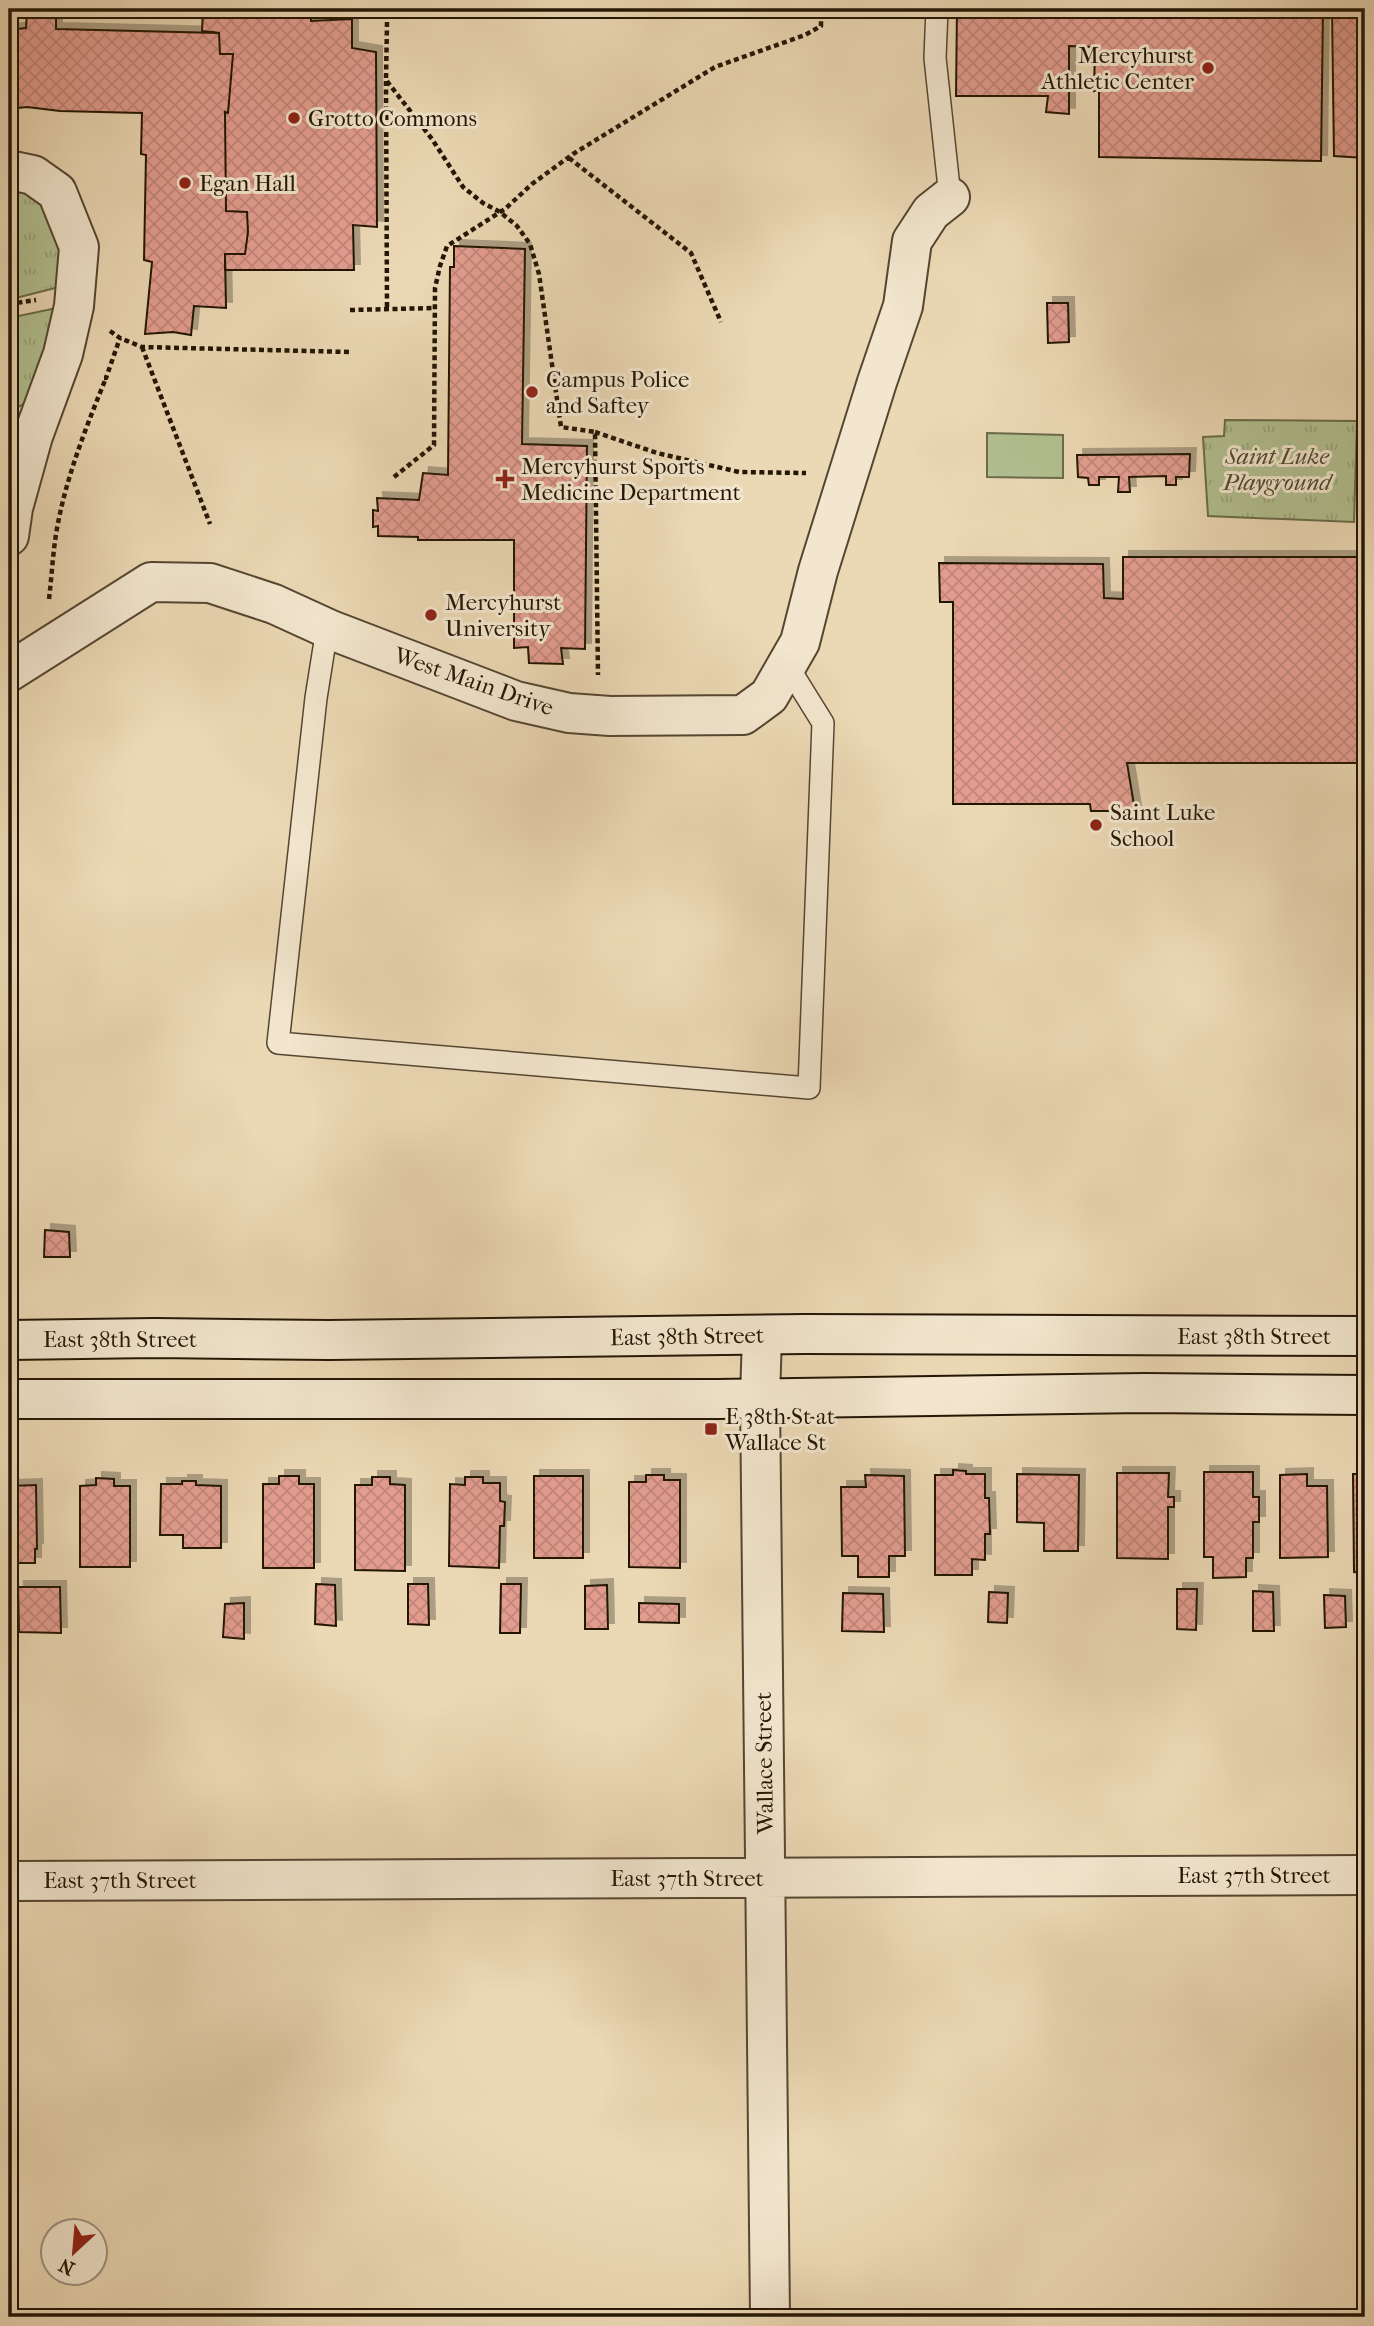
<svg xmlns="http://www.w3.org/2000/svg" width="1374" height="2326" viewBox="0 0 1374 2326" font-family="'IM FELL French Canon',serif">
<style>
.grass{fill:url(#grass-tufts);stroke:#6a6b4b;stroke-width:2}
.pitch{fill:#b2c091;stroke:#6a6b4b;stroke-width:2}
.building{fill:url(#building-cross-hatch);stroke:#231605;stroke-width:2;filter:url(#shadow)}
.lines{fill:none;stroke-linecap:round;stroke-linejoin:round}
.service-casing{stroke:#554631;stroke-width:24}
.minor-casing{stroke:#554631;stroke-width:42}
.secondary-casing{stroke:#231605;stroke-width:42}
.path{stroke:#231605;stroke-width:4.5;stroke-dasharray:5 3.5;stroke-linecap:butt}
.service{stroke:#f2e6ce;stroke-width:21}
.minor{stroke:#f2e6ce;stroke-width:38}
.secondary{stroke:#f2e6ce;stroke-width:38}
.poi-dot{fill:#8f2418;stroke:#f2e6ce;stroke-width:2.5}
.labels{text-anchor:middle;stroke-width:6;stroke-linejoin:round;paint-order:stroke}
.poi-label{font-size:23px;fill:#231605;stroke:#f2e6ce;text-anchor:start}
.park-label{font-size:23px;font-style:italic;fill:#4e492f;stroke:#f2e6ce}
.street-label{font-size:23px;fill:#231605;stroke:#f2e6ce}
</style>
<defs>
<pattern id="grass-tufts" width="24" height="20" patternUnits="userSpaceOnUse" patternTransform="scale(1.75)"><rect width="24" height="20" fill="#b2c091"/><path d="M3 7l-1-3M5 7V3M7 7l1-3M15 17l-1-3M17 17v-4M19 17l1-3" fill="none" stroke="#99a47c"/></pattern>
<pattern id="building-cross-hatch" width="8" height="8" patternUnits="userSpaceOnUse" patternTransform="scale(1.75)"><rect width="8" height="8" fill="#e39d8f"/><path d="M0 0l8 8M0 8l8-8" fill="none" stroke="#c2867a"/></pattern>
<filter id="shadow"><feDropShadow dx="6" dy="-6" stdDeviation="0" flood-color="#0004"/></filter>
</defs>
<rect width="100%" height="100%" fill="#ebd8b4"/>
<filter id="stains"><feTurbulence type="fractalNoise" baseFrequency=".00286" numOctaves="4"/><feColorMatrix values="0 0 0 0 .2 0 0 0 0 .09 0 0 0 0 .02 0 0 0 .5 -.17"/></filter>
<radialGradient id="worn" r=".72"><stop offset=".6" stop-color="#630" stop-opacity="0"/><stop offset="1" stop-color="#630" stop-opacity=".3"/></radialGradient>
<path class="grass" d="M 9,185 C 14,186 20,187 25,189 C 59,205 60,254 63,286 L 16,298 L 13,275 L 9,262 Z
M 61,307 L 31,400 L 9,412 L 9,318 Z
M 1225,420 L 1357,421 L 1354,522 L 1208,516 L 1203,437 L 1224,436 Z"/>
<path class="pitch" d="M 987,433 L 1063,435 L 1063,478 L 987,477 Z"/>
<path class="building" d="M 56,9 L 56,29 L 219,33 L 220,54 L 233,54 L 228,113 L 225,112 L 226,211 L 247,212 L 248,232 L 245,254 L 225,254 L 226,308 L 194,306 L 191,335 L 173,332 L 145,334 L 152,262 L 144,260 L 146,155 L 141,154 L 142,113 L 60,111 L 27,107 L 9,109 L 9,30 L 26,28 L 27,12 Z
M 203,9 L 311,9 L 311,21 L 352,19 L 352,48 L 376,52 L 377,227 L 353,225 L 354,270 L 225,270 L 225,254 L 245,254 L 248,232 L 247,212 L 226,211 L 225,112 L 228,113 L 233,54 L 220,54 L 219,33 L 202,31 Z
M 957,9 L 1323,9 L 1321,161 L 1099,157 L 1099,89 L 1094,91 L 1095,47 L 1069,46 L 1069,114 L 1046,112 L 1048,96 L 956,96 Z
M 1332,9 L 1365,9 L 1365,158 L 1334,156 Z
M 454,246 L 525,249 L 522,444 L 587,446 L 585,649 L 561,648 L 563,664 L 529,663 L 528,647 L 514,648 L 514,540 L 418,540 L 418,537 L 378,536 L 378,526 L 373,527 L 373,510 L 378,511 L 377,498 L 419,500 L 423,473 L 448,475 L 450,267 L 454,267 Z
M 1047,303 L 1068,303 L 1069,342 L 1048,343 Z
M 1190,454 L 1189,477 L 1176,477 L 1176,485 L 1166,485 L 1166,476 L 1129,477 L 1130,492 L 1118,492 L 1119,477 L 1099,477 L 1099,485 L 1089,485 L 1088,478 L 1078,477 L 1077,455 Z
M 1123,557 L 1365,557 L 1365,763 L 1127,763 L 1135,811 L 1091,811 L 1090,804 L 953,804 L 953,602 L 940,602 L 939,563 L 1103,564 L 1104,598 L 1123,599 Z
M 45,1230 L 69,1232 L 70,1257 L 44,1257 Z
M 953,1470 L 966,1471 L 966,1474 L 985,1474 L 985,1498 L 989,1498 L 990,1534 L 985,1534 L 985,1560 L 972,1559 L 972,1575 L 935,1575 L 935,1475 L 953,1475 Z
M 1204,1472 L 1253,1472 L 1253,1497 L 1259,1497 L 1259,1522 L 1253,1522 L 1253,1558 L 1246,1558 L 1246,1577 L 1213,1578 L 1213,1557 L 1204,1557 Z
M 1117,1473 L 1169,1473 L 1168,1497 L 1174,1497 L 1174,1507 L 1168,1507 L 1168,1559 L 1117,1558 Z
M 1017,1474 L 1079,1475 L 1078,1551 L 1044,1551 L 1044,1523 L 1017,1522 Z
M 1307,1474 L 1307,1486 L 1327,1486 L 1328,1557 L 1280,1558 L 1280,1475 Z
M 1353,1474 L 1365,1474 L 1365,1573 L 1354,1572 Z
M 646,1475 L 664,1475 L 664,1480 L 680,1480 L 680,1568 L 629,1567 L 629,1482 L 646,1482 Z
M 865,1475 L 904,1476 L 905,1556 L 889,1556 L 889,1577 L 858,1577 L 858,1556 L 842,1556 L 841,1487 L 866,1487 Z
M 279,1476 L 299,1476 L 299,1484 L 314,1484 L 314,1568 L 263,1568 L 263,1484 L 279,1484 Z
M 534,1476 L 583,1476 L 583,1558 L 534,1558 Z
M 372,1477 L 390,1477 L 390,1484 L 405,1485 L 405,1571 L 355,1570 L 355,1485 L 372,1485 Z
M 465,1477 L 483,1477 L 483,1483 L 500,1483 L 500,1501 L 505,1502 L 504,1526 L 500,1526 L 499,1568 L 449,1566 L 450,1484 L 465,1485 Z
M 96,1478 L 114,1479 L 114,1486 L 130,1486 L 130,1567 L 80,1567 L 80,1486 L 96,1485 Z
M 182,1481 L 196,1481 L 196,1485 L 221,1486 L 221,1548 L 183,1548 L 183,1535 L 160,1535 L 161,1484 L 182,1484 Z
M 36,1485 L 37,1549 L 35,1549 L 35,1563 L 9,1563 L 9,1486 Z
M 316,1584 L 335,1585 L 336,1626 L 315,1624 Z
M 408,1584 L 428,1584 L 429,1625 L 408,1624 Z
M 501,1584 L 521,1584 L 520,1633 L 500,1633 Z
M 607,1585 L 608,1629 L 585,1629 L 585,1586 Z
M 18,1587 L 60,1587 L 61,1633 L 19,1632 Z
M 1177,1589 L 1197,1589 L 1196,1630 L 1177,1629 Z
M 1253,1591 L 1273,1592 L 1274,1631 L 1253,1631 Z
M 989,1592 L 1008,1593 L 1007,1623 L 988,1622 Z
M 843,1593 L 883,1594 L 884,1632 L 842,1631 Z
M 1324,1595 L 1345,1596 L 1346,1627 L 1325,1628 Z
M 244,1603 L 244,1639 L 223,1637 L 225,1604 Z
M 639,1603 L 679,1604 L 679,1623 L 639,1622 Z"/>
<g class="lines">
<g class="service-casing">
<path id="service" d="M 937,9 L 935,58 L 950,197
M 327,629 L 316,698 L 278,1043 L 809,1088 L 823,723 L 787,665"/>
</g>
<g class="minor-casing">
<path id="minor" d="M 9,170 L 33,175 L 57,192 L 79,247 L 74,306 L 63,354 L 33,436 L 13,508 L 9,536
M 9,672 L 151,582 L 210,583 L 274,604 L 331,630 L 516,701 L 569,713 L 610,716 L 743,715 L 769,696 L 800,642 L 818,571 L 877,382 L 903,306 L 912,241 L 931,212 L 950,197
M 762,1335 L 760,1398 L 770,2317
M 9,1881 L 1365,1875"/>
</g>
<g class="secondary-casing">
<path id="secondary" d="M 9,1340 L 155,1338 L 329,1340 L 805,1334 L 1365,1336
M 9,1399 L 718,1399 L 1145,1393 L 1365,1395"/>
</g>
<path class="path" d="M 387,22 L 386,80 L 432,139 L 463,187 L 483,203 L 500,212 L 517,226 L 530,244 L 539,274 L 561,427 L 595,432 L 598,675
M 386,81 L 387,309
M 569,158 L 691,253 L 721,322
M 9,304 L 36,300
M 350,310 L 435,308
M 110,331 L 120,338 L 142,347 L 350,352
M 142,347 L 210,524
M 104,378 L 106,378 L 120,338
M 595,432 L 657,453 L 739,472 L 806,473
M 394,477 L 434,445 L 435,288 L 440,266 L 447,246 L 505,209 L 532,184 L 573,154 L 715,67 L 805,35 L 821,26 L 821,9
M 49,599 C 52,574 53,548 58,523 C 68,472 87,425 106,378"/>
<use href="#service" class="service"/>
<use href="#minor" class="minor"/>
<use href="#secondary" class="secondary"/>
</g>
<g class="poi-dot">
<circle cx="1208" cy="68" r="7"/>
<circle cx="294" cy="118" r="7"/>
<circle cx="185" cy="183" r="7"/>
<circle cx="532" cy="392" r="7"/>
<path d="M501.5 468.5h7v7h7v7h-7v7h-7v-7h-7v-7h7z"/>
<circle cx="431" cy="615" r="7"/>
<circle cx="1096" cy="825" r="7"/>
<rect x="704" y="1422" width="14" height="14" rx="3.5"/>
</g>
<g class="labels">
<g class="poi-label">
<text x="1194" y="63" text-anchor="end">Mercyhurst<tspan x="1194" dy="26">Athletic Center</tspan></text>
<text x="308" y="126">Grotto Commons</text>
<text x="199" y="191">Egan Hall</text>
<text x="546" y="387">Campus Police<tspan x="546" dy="26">and Saftey</tspan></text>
<text x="521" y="474">Mercyhurst Sports<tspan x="521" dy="26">Medicine Department</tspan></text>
<text x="445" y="610">Mercyhurst<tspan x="445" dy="26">University</tspan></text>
<text x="1110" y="820">Saint Luke<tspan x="1110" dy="26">School</tspan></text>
<text x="725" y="1424">E 38th St at<tspan x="725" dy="26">Wallace St</tspan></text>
</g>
<g class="park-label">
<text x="1277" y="464">Saint Luke<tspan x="1277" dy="26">Playground</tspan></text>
</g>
<g class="street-label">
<text transform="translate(474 681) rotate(19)" y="8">West Main Drive</text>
<text transform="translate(687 1336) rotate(-1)" y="8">East 38th Street</text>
<text x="1254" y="1344">East 38th Street</text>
<text x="120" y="1347">East 38th Street</text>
<text transform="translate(764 1763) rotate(-91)" y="8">Wallace Street</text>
<text x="1254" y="1883">East 37th Street</text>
<text x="687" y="1886">East 37th Street</text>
<text x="120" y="1888">East 37th Street</text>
</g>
</g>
<rect width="1374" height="2326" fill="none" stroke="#ebd8b4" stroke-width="35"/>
<rect x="10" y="10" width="1353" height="2305" fill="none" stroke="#231605" stroke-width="3.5"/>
<rect x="18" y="18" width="1339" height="2291" fill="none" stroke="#231605" stroke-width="2"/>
<g transform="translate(74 2252) rotate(206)"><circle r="33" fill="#f2e6ce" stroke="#9f937e" stroke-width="2"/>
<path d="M0-5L12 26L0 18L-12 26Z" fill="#8f2418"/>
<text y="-10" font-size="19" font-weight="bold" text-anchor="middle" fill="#231605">N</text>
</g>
<rect width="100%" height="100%" filter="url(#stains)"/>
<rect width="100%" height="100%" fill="url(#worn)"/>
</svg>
